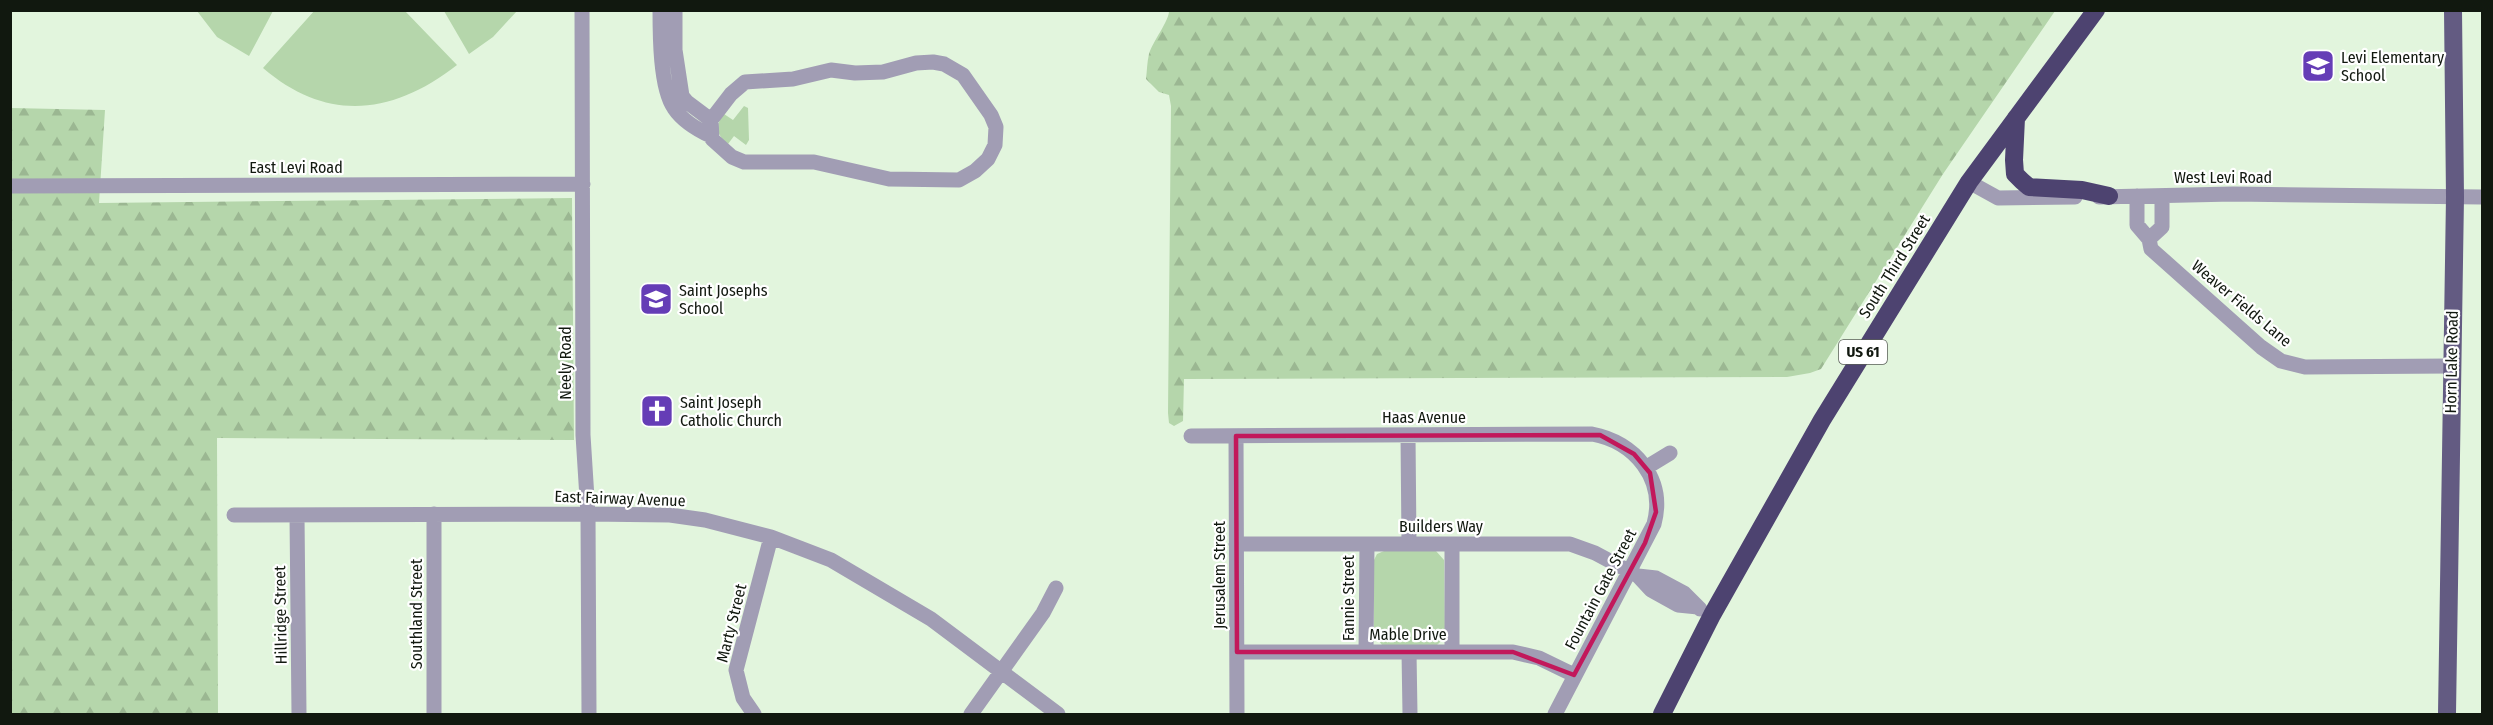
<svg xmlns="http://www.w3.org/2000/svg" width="2493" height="725" viewBox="0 0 2493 725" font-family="'Fira Sans Condensed',sans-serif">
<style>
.green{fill:#b5d6ab}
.forest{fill:url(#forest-firs)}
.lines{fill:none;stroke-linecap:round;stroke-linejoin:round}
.minor{stroke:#a19db4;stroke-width:15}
.major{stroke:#635b82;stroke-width:18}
.highway{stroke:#4d4370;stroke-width:18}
.marked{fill:none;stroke:#c2185b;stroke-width:4.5;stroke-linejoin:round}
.labels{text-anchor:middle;stroke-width:4.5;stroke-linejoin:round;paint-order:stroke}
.shield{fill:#fff;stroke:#585d57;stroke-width:1.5}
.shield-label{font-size:15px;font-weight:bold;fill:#11180f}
.poi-label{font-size:16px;fill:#11180f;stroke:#fff;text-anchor:start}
.street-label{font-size:16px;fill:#11180f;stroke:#fff}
</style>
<defs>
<pattern id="forest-firs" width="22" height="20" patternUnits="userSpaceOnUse" patternTransform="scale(1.5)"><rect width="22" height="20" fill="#b5d6ab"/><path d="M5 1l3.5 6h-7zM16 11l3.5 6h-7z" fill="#9bb792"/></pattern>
</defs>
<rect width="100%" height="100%" fill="#e2f5dd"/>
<path class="green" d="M 315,10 L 405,11 L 457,65 C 393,115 327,123 263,68 Z
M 197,11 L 273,11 L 249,56 L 217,37 Z
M 444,11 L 517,11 L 493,37 L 469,54 Z
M 744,106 L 748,108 L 749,140 L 746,145 L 734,136 L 728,144 C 716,136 715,124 724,114 L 733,120 Z
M 1384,551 L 1436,551 L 1444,560 L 1445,634 L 1442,640 L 1437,645 L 1382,645 L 1374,634 L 1374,560 L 1377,554 Z"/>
<path class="forest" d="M 1169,11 L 1169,10 L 2055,11 L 1943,174 L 1821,369 L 1810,373 L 1787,377 L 1184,379 L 1183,421 L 1174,426 L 1169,423 L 1168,413 L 1171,106 L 1169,95 L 1159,92 L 1146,79 C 1147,71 1147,62 1149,54 C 1153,41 1169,21 1169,11 Z
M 11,108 L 105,110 L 99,203 L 572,198 L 574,440 L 217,438 L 218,714 L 11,714 Z"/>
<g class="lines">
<path class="minor" d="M 582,10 L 583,435 L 588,514 L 589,714
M 660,10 C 660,35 660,88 674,108 C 682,120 698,130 711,136
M 675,10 L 675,50 L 682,96 L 687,102 L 711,120
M 933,62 L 944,64 L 963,75 L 991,115 L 996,127 L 995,145 L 988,159 L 975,171 L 959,180 L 889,179 L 814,162 L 744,162 L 732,157 L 712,139 L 711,120 L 731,94 L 745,82 L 793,79 L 831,70 L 855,73 L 883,72 L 916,63 Z
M 1969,182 L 1998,198 L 2075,197
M 10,186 L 583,184
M 2137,196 L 2137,225 L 2149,239
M 2099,197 L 2233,194 L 2482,197
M 2149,239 L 2151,249 L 2261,347 L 2281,361 L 2305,367 L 2451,366
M 2149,239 L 2162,227 L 2162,196
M 1408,435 L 1409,544
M 1191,436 L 1592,434 C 1635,442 1666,479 1654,524 L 1555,714
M 1236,436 L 1237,714
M 1647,467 L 1670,453
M 434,514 L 434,714
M 234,515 L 588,514 L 670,515 L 705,520 L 771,537 L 831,560 L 931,619 L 1058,714
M 297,515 L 299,714
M 1236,544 L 1570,544 L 1595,553 L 1638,576 L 1651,590 L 1678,605 L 1698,607
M 1638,576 L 1656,578 L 1684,593 L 1700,609
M 1452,651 L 1452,544
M 1237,652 L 1513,652 L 1539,658 L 1574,675
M 1366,652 L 1367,544
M 1409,652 L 1410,714
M 754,714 L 743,698 L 736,670 L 771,537
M 971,714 L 1043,613 L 1056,588"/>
<path class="major" d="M 2447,714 L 2455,197 L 2453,10"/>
<path class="highway" d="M 2016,118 L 2014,160 L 2015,174 L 2022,181 L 2029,187 L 2082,190 L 2109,196
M 1662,714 L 1712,615 L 1822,420 L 1969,182 L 2096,10"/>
</g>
<path class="marked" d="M 1600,435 L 1634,454 L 1650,473 L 1656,512 L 1645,543 L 1574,675 L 1513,652 L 1237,652 L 1236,436 Z"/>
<defs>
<g id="school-square" transform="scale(1.725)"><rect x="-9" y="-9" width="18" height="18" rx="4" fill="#653db6" stroke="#fff"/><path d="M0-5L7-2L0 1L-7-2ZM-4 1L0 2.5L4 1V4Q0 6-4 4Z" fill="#fff"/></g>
<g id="church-square" transform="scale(1.725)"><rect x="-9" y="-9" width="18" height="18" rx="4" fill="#653db6" stroke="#fff"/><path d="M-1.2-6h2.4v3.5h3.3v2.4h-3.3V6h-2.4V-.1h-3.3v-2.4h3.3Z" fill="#fff"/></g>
</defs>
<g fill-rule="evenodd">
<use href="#school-square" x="2318" y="66"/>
<use href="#school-square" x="656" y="299"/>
<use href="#church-square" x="657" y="411"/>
</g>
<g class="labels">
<rect class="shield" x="1839" y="340" width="48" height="24" rx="4.5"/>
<g class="shield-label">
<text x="1863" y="357">US 61</text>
</g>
<g class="poi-label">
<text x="2341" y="63">Levi Elementary<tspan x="2341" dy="18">School</tspan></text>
<text x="679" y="296">Saint Josephs<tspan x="679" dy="18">School</tspan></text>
<text x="680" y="408">Saint Joseph<tspan x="680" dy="18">Catholic Church</tspan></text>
</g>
<g class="street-label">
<text x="296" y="173">East Levi Road</text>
<text x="2223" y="183">West Levi Road</text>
<text transform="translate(1894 266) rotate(-58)" y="6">South Third Street</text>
<text transform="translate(2242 303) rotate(40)" y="6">Weaver Fields Lane</text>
<text transform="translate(2451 362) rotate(-89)" y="6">Horn Lake Road</text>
<text transform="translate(565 363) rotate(-90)" y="6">Neely Road</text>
<text x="1424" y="423">Haas Avenue</text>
<text transform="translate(620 498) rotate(2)" y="6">East Fairway Avenue</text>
<text x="1441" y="532">Builders Way</text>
<text transform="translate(1219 575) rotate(-90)" y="6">Jerusalem Street</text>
<text transform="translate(1600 589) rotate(-62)" y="6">Fountain Gate Street</text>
<text transform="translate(1348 598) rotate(-90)" y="6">Fannie Street</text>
<text transform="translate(416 614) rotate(-90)" y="6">Southland Street</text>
<text transform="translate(280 615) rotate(-91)" y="6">Hillridge Street</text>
<text transform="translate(731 623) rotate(-76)" y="6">Marty Street</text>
<text x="1408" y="640">Mable Drive</text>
</g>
</g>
<rect width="2493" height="725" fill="none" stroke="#11180f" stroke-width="24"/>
</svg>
